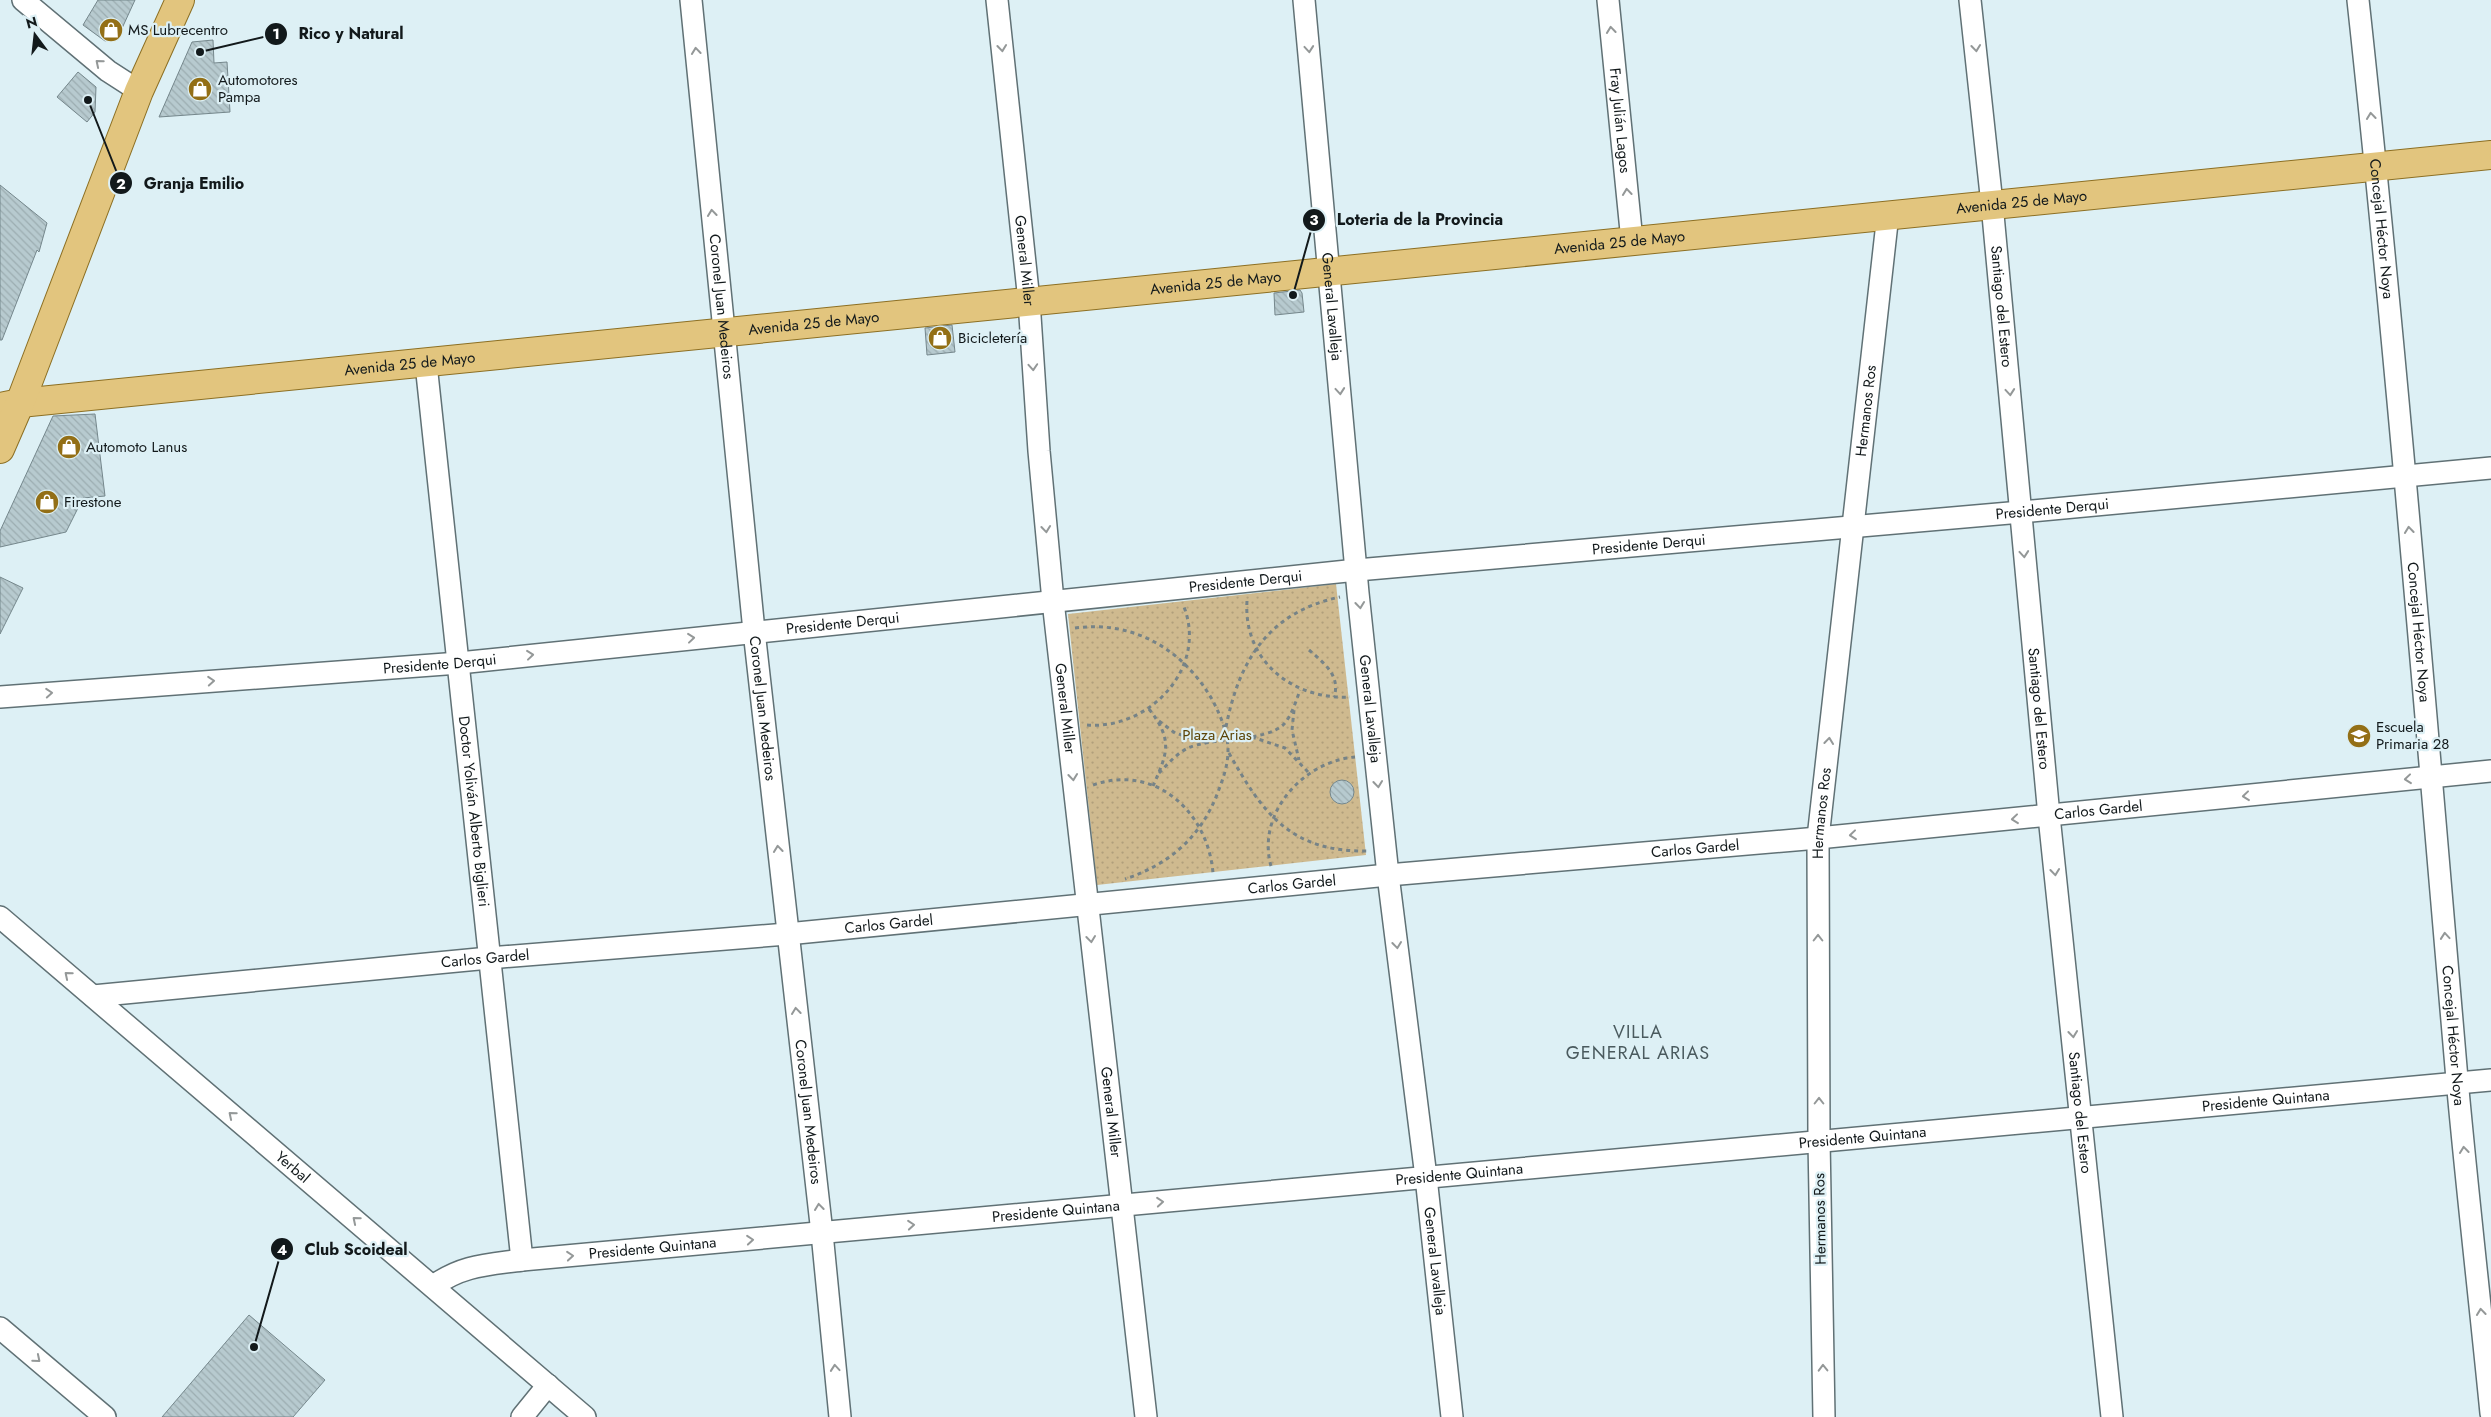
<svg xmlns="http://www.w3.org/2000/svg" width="2491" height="1417" viewBox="0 0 2491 1417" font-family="Jost,sans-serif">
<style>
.park{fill:url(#park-dots)}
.building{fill:url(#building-back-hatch);stroke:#75878c}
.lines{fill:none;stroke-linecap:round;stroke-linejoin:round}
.minor-casing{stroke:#607175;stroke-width:24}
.major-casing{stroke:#8c6f23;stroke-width:30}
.path{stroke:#768387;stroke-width:3;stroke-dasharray:4 4;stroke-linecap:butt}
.minor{stroke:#fff;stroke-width:21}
.major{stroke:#e2c57e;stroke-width:28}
.oneway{stroke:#949898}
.labels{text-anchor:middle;stroke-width:4.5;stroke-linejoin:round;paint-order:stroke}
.poi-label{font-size:15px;fill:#12191b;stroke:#ddf0f5;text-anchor:start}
.street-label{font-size:15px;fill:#12191b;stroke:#ddf0f5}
.park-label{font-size:15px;fill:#5b4306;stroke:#ddf0f5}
.quarter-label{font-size:18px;letter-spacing:1px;fill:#4a5a5e;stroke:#ddf0f5}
.leader{fill:none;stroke:#12191b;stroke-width:2}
.callout-dot{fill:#12191b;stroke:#ddf0f5;stroke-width:2}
.mark-label{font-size:15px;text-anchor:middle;font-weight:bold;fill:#fff}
.callout-label{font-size:16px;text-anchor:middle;font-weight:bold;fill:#12191b;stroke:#ddf0f5;stroke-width:4.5;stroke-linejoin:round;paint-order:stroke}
</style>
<defs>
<pattern id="park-dots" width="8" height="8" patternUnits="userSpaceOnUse" patternTransform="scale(1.25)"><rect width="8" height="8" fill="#cfba8f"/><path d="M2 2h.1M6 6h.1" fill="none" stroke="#b19f7b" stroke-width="1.8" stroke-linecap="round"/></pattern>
<pattern id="building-back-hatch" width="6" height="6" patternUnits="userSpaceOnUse" patternTransform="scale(1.25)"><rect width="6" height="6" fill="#b7cacf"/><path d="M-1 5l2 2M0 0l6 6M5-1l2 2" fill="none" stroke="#9cadb1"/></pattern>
</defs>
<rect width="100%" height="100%" fill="#ddf0f5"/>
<path class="park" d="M 1336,584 L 1366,855 L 1097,885 L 1068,614 Z"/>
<path class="building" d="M 98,0 L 135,0 L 118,37 L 105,41 L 83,25 Z
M 213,40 L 214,63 L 227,62 L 230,112 L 159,117 L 192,42 Z
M 78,72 L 96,87 L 95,112 L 87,122 L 57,97 Z
M 0,185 L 47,223 L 39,252 L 37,250 L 2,340 L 0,340 Z
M 1300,290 L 1302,293 L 1304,312 L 1275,315 L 1274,293 Z
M 952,325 L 955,352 L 927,355 L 925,328 Z
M 95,414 L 105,496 L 83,498 L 66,532 L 0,547 L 0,531 L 53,416 Z
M 0,577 L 23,588 L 0,634 Z
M1330 792a12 12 0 1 1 24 0a12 12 0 1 1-24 0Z
M 249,1315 L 325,1380 L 293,1417 L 162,1417 Z"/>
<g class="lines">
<g class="minor-casing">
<g id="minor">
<path d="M 23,0 L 108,71 L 139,91"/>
<path id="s1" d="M 691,0 L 754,631 L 822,1233 L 840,1417"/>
<path id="s2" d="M 997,0 L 1029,301 L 1039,451 L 1053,601 L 1146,1417"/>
<path id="s3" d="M 1304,0 L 1358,593 L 1388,875 L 1426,1177 L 1452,1417"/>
<path id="s4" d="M 1608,0 L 1632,241"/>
<path id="s5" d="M 1970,0 L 1992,204 L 2049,816 L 2112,1417"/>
<path id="s6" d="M 2358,0 C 2397,359 2426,719 2457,1079 C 2467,1190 2480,1301 2491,1413"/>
<path id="s7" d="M 426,364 L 522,1260"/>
<path id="s8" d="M 0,697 L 459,663 L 1357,570 L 2021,512 L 2491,468"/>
<path id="s9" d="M 0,917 L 585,1417"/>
<path id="s10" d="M 93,996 L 489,958 L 787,934 L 1388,875 L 1818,838 L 2491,771"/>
<path id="s11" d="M 433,1286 C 463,1265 486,1265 522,1260 L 2491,1080"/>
<path d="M 0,1328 L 105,1417"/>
<path d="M 522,1417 L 548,1385"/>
<path id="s12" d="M 1824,1417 L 1819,1140 L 1818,838 L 1888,214"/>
</g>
</g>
<g class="major-casing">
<g id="major">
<path id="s13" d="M 0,407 L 20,403 L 2491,155"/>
<path d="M 0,449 L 20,403 L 139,91 L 180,0"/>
</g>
</g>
<path class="path" d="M 1247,601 C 1243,661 1293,700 1350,697
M 1075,628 C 1134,620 1184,650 1213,701 C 1221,717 1228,733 1228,751 C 1228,765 1223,779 1218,792 C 1201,837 1170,864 1125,879
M 1309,650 C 1324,663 1341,676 1334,697
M 1149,709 C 1173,740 1168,752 1153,786
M 1294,710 L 1292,730 L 1299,760
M 1159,721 L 1175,733 L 1205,742
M 1087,725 C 1148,730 1208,669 1184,607
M 1226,727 C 1239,660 1269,612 1340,597
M 1252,737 L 1285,748 L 1309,773
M 1229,753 C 1263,814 1291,852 1367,851
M 1159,773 C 1168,764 1177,753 1188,748 C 1212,737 1267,742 1284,724 C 1292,715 1296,701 1300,690
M 1093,785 C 1155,763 1208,812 1213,873
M 1271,866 C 1256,813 1304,761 1355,757"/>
<use href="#minor" class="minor"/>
<use href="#major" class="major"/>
</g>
<defs><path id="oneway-chevron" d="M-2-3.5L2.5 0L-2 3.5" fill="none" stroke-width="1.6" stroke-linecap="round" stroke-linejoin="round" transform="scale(1.25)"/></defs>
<g class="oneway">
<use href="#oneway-chevron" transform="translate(1611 30) rotate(-96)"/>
<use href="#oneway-chevron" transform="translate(1002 48) rotate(84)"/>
<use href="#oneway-chevron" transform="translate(1976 48) rotate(84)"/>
<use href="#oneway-chevron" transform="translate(1309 49) rotate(85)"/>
<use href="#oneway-chevron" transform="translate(696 51) rotate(-96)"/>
<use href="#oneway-chevron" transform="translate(99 63) rotate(-140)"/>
<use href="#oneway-chevron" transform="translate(2371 116) rotate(-96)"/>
<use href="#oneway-chevron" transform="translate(1627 192) rotate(-96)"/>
<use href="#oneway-chevron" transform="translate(712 213) rotate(-96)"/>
<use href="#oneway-chevron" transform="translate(1033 367) rotate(86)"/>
<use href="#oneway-chevron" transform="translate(1340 391) rotate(85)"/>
<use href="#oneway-chevron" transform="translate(2010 392) rotate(85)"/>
<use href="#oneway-chevron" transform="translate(1046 529) rotate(84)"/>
<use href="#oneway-chevron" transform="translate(2409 530) rotate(-96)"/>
<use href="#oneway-chevron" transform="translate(2024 554) rotate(85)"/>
<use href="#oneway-chevron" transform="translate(1360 605) rotate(84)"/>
<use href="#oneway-chevron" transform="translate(691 638) rotate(-6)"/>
<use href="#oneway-chevron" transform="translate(530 655) rotate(-6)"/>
<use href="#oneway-chevron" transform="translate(211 681) rotate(-4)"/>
<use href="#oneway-chevron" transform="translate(49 693) rotate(-4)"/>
<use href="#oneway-chevron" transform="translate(1829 741) rotate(-84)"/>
<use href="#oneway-chevron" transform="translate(1073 777) rotate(84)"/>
<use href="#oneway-chevron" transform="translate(2408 779) rotate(174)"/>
<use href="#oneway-chevron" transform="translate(1378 784) rotate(84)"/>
<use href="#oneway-chevron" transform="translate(2246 796) rotate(174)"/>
<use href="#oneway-chevron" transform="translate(2015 819) rotate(174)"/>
<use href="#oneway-chevron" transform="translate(1853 835) rotate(174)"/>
<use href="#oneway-chevron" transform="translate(778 849) rotate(-96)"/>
<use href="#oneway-chevron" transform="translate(2055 872) rotate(84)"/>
<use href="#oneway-chevron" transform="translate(2445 936) rotate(-95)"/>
<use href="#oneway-chevron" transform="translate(1818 938) rotate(-90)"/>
<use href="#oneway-chevron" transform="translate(1091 939) rotate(83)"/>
<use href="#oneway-chevron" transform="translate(1397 945) rotate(83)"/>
<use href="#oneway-chevron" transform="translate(68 975) rotate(-140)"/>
<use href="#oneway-chevron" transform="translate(796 1011) rotate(-97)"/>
<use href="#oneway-chevron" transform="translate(2073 1034) rotate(84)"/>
<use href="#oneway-chevron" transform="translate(1819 1101) rotate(-90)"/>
<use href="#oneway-chevron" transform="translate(232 1115) rotate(-140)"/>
<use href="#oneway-chevron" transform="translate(2464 1150) rotate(-96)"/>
<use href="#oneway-chevron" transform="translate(1160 1202) rotate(-5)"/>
<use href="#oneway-chevron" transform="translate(819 1207) rotate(-97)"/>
<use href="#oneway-chevron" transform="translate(356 1220) rotate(-140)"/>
<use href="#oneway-chevron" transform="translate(911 1225) rotate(-5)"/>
<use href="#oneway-chevron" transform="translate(750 1240) rotate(-5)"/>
<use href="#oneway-chevron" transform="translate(570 1256) rotate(-5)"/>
<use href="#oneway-chevron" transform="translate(2481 1312) rotate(-96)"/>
<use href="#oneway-chevron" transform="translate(37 1359) rotate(40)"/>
<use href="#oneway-chevron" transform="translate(835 1368) rotate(-95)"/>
<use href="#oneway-chevron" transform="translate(1823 1368) rotate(-91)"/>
</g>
<defs>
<g id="shop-disc" transform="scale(1.25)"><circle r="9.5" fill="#936f16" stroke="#ddf0f5"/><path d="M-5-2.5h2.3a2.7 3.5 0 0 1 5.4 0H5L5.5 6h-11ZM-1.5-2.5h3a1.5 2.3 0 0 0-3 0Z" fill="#fff"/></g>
<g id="school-disc" transform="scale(1.25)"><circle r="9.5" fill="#936f16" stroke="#ddf0f5"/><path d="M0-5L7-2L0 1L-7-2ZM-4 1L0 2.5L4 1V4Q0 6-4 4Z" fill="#fff"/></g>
</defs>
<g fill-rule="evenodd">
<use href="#shop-disc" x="111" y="30"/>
<use href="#shop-disc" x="200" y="89"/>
<use href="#shop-disc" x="940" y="338"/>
<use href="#shop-disc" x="69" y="447"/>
<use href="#shop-disc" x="47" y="502"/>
<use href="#school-disc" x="2359" y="736"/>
</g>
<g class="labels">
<g class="poi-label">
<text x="128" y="35">MS Lubrecentro</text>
<text x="218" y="85">Automotores<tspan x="218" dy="17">Pampa</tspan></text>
<text x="958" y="343">Bicicletería</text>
<text x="86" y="452">Automoto Lanus</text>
<text x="64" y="507">Firestone</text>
<text x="2376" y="732">Escuela<tspan x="2376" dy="17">Primaria 28</tspan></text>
</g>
<g class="street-label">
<text dy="5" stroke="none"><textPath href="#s4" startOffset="121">Fray Julián Lagos</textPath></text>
<text dy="5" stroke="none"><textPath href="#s13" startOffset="2032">Avenida 25 de Mayo</textPath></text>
<text dy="5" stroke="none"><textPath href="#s6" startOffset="230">Concejal Héctor Noya</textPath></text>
<text dy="5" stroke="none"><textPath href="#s13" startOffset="1628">Avenida 25 de Mayo</textPath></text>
<text dy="5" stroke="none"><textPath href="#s2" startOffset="262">General Miller</textPath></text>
<text dy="5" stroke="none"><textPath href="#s13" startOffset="1222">Avenida 25 de Mayo</textPath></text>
<text dy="5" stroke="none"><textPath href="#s5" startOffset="308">Santiago del Estero</textPath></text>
<text dy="5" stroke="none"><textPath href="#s1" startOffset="308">Coronel Juan Medeiros</textPath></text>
<text dy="5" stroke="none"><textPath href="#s3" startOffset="308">General Lavalleja</textPath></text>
<text dy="5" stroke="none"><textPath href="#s13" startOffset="818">Avenida 25 de Mayo</textPath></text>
<text dy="5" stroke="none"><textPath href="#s13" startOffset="412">Avenida 25 de Mayo</textPath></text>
<text dy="5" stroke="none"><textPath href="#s12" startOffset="1009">Hermanos Ros</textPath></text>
<text dy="5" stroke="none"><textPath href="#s8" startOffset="2061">Presidente Derqui</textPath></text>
<text dy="5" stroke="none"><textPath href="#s8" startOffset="1656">Presidente Derqui</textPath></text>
<text dy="5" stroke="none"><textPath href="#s8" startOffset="1251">Presidente Derqui</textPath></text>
<text dy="5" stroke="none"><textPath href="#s8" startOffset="846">Presidente Derqui</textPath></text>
<text dy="5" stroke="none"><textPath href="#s6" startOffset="635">Concejal Héctor Noya</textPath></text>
<text dy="5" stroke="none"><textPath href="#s8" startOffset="441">Presidente Derqui</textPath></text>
<text dy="5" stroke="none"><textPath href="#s1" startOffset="712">Coronel Juan Medeiros</textPath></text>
<text dy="5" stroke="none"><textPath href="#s2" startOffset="712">General Miller</textPath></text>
<text dy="5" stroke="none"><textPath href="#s3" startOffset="712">General Lavalleja</textPath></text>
<text dy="5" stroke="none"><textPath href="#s5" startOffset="712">Santiago del Estero</textPath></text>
<text dy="5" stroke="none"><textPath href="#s10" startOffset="2014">Carlos Gardel</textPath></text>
<text dy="5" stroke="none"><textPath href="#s7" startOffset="450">Doctor Yoliván Alberto Biglieri</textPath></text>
<text dy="5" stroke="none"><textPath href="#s12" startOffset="604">Hermanos Ros</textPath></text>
<text dy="5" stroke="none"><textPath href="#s10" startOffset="1609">Carlos Gardel</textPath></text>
<text dy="5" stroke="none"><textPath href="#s10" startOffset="1204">Carlos Gardel</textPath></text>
<text dy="5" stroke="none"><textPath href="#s10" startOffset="799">Carlos Gardel</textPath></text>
<text dy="5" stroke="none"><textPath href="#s10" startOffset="394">Carlos Gardel</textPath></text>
<text dy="5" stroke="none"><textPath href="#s6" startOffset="1040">Concejal Héctor Noya</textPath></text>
<text dy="5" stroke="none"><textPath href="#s11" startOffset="1845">Presidente Quintana</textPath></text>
<text dy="5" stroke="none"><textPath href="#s1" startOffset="1118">Coronel Juan Medeiros</textPath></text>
<text dy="5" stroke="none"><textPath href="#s2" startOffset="1118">General Miller</textPath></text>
<text dy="5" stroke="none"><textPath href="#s5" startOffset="1118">Santiago del Estero</textPath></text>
<text dy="5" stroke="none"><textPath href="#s11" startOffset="1440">Presidente Quintana</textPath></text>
<text dy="5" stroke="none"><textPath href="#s9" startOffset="385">Yerbal</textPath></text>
<text dy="5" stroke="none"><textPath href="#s11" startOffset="1035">Presidente Quintana</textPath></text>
<text dy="5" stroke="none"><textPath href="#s11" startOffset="630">Presidente Quintana</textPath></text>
<text transform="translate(1820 1219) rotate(-91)" y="5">Hermanos Ros</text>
<text dy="5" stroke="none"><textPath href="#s11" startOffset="225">Presidente Quintana</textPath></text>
<text dy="5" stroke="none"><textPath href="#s3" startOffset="1268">General Lavalleja</textPath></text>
</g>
<g class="park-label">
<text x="1217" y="740">Plaza Arias</text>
</g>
<g class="quarter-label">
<text x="1638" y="1038">VILLA<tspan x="1638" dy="21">GENERAL ARIAS</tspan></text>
</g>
</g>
<path class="leader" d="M200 52L276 34M88 100L121 183M1293 295L1314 220M254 1347L282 1249"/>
<g class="callout-dot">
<circle cx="200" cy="52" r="5"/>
<circle cx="88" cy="100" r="5"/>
<circle cx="1293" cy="295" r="5"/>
<circle cx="254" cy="1347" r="5"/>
<circle cx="276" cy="34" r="12"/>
<circle cx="121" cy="183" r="12"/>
<circle cx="1314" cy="220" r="12"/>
<circle cx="282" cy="1249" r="12"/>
</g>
<g class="mark-label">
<text x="276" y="39">1</text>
<text x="121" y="189">2</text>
<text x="1314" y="225">3</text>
<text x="282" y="1255">4</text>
</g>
<g class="callout-label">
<text x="351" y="39">Rico y Natural</text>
<text x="194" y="189">Granja Emilio</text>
<text x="1420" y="225">Loteria de la Provincia</text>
<text x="356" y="1255">Club Scoideal</text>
</g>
<g transform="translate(35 35) rotate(345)" stroke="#ddf0f5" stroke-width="4" paint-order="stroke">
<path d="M0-4L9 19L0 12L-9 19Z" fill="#12191b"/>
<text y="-8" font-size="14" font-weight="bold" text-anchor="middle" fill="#12191b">N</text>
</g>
</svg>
